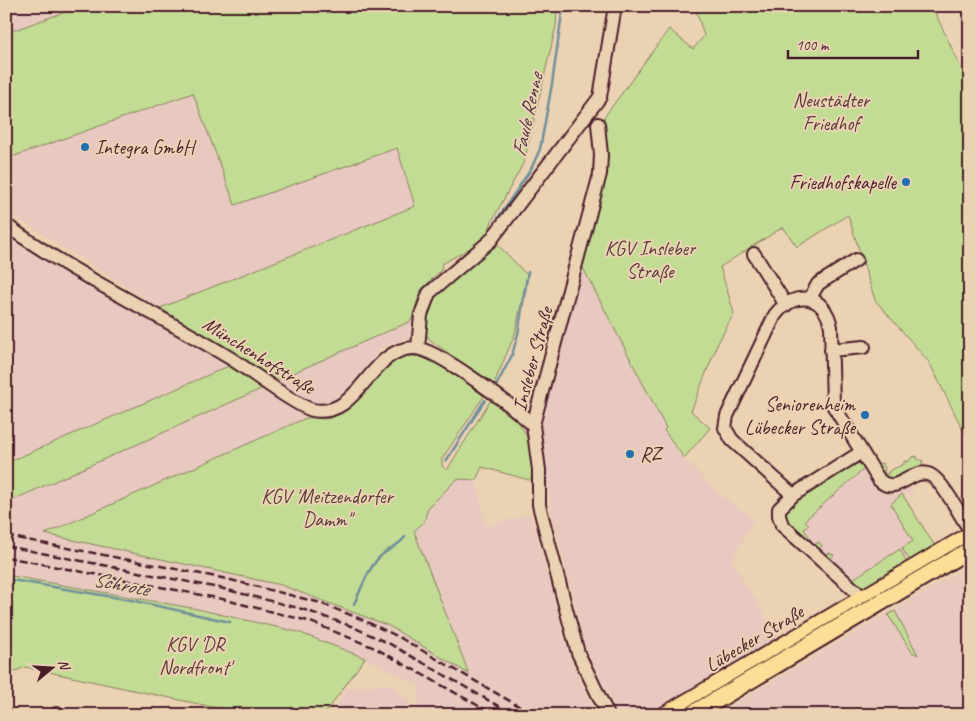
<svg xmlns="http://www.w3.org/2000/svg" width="976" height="721" viewBox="0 0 976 721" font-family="Caveat,sans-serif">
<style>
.built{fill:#e7c9bf}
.green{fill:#c3dc93;stroke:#867e5f}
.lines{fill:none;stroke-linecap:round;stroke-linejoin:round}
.stream{stroke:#708f9b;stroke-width:2.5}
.minor-casing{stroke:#4a1f2b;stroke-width:16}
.major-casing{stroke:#4a1f2b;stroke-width:20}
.minor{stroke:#ebd2b3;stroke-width:12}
.major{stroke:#fdde96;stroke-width:16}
.tram{stroke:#4a1f2b;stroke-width:1}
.rail{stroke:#4a1f2b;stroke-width:2.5;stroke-dasharray:8 4;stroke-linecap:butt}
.poi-dot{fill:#1f6fb2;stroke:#ebd2b3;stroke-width:2}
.labels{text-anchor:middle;stroke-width:4;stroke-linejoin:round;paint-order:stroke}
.park-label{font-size:20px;fill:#5c3b3b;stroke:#ebd2b3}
.poi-label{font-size:20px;fill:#4a1f2b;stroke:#ebd2b3;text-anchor:start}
.street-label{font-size:20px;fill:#4a1f2b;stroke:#ebd2b3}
.water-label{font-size:21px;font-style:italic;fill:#543b47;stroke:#ebd2b3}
</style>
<rect width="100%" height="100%" fill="#ebd2b3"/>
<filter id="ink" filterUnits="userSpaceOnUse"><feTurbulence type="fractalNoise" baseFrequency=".02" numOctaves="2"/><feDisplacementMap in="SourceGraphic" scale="10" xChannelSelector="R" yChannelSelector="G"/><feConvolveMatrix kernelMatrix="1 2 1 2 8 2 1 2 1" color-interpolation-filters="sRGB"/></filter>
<g filter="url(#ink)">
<path class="built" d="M 6,6 L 82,6 L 6,33 Z
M 194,93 L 235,205 L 397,148 L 415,206 L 160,308 L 6,211 L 6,159 Z
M 6,235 L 36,255 L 229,366 L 6,463 Z
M 582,266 L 645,385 L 666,428 L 664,430 L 678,452 L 718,493 L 754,519 L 732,561 L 779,638 L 644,715 L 619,715 L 587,652 L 551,510 L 539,420 Z
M 411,321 L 413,336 L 381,348 L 346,393 L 330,404 L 316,405 L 305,400 L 277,380 Z
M 263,388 L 306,418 L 46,534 L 281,585 L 389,626 L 469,673 L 413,531 L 424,522 L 428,508 L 457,479 L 476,480 L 486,526 L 531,514 L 570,658 L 597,715 L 417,715 L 420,686 L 365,658 L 298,632 L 197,609 L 6,575 L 6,503 Z
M 864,469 L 874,482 L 909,483 L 914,491 L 904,496 L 932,542 L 858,585 L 818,550 L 804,529 L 805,520 Z
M 970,565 L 970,715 L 715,715 Z
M 389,684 L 410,701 L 412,715 L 336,715 L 336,709 L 346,688 Z"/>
<path class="green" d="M 82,6 L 557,6 L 556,26 L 524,162 L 492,221 L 486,239 L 442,264 L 441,270 L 421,290 L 411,321 L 277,380 L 160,308 L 415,206 L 397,148 L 235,205 L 193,93 L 6,159 L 6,33 Z
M 695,6 L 932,6 L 970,87 L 970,444 L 929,362 L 875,300 L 848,215 L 797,247 L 783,227 L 720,267 L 734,313 L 718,343 L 691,411 L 710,428 L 684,458 L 664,430 L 666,428 L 582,266 L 606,170 L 602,124 L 605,116 L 669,29 L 693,49 L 704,36 Z
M 497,244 L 527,275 L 515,334 L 493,386 L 429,339 C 406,302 475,264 497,244 Z
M 408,356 C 438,355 461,380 484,396 L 442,459 L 442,466 L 447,470 L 490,401 C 528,428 529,430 533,477 L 529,480 L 482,467 L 476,480 L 457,479 L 428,508 L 424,522 L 414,531 L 469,674 L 389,626 L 281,585 L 45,534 L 306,418 C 315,417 325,421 333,417 C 365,405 376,364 408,356 Z
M 229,366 L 263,388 L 6,503 L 6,463 Z
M 917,456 L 917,459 L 923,461 L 920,467 L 893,478 L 884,475 L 877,465 L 882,463 L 885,468 L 884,473 L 888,474 L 889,471 L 904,464 L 904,461 L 908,462 L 912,457 Z
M 854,463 L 864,465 L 874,482 L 864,469 L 805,520 L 809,525 L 804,529 L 814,545 L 819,542 L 822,546 L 818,550 L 786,522 L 784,510 L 811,487 Z
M 902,494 L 935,546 L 910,561 L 902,548 L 913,541 L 891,504 Z
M 900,549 L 907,563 L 862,589 L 826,557 L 829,553 L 834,555 L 830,560 L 853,579 Z
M 6,575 L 197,609 L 298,632 L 365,658 L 324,715 L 250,715 L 25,667 L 6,675 Z
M 895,611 L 918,655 L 912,652 L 888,615 Z"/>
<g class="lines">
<path class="stream" d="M 496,221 L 531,169 L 540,149 L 552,84 L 563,6
M 498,241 L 506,230
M 496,386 L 512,355 L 518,334 L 528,272
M 446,461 L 485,400
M 6,579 L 131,600 L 230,622
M 354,604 C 362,588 369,565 383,554 C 391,548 399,545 405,537"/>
<g class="minor-casing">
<path id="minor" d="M 598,124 L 601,155 L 600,174 L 533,425 L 539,470 L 539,505 L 566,609 L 578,653 L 608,715
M 6,225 C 76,276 157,313 230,358 C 248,369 297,407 313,410 C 360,419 369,348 414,348 C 437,348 515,408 533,425
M 754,254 L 786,305
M 810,298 L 818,284 L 856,260
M 418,348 L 421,315 L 429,293 L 490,241 L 600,97 L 615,6
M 831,350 L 864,347
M 793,495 L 860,453
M 869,603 L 782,525 L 779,516 L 779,509 L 793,495 L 732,440 L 725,428 L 727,416 L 775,315 C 795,289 825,294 831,327 L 833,405 L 879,480 C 897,498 913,464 932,476 C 945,485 961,517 970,530
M 57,714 L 57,715"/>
</g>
<g class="major-casing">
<path id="major" d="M 665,715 L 970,535
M 692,715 L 970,549"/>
</g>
<use href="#minor" class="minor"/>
<use href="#major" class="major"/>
<path class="tram" d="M 674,715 L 970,540"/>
<path class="rail" d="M 6,536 L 227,579 L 317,602 L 356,617 L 397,636 L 534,715
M 6,546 L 224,589 L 302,609 L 351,626 L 392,645 L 514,715
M 6,557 L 222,599 L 308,621 L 375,648 L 495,715"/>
</g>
</g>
<g class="poi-dot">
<circle cx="85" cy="147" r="5"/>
<circle cx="906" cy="182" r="5"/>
<circle cx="865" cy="415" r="5"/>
<circle cx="630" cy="454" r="5"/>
</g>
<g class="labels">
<g class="park-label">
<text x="831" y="107">Neustädter<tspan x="831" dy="23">Friedhof</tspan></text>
<text x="650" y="255">KGV Insleber<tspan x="650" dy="23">Straße</tspan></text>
<text x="327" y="503">KGV 'Meitzendorfer<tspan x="327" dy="23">Damm"</tspan></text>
<text x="195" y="651">KGV 'DR<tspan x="195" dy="23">Nordfront'</tspan></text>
</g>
<g class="poi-label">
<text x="95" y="154">Integra GmbH</text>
<text x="896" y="189" text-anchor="end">Friedhofskapelle</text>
<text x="855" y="411" text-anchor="end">Seniorenheim<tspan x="855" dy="23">Lübecker Straße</tspan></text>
<text x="640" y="461">RZ</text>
</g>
<g class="street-label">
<text transform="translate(259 355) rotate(32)" y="7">Münchenhofstraße</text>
<text transform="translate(532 359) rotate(-75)" y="7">Insleber Straße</text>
<text transform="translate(754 638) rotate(-31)" y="7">Lübecker Straße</text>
</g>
<g class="water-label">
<text transform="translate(527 115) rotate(-78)" y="7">Faule Renne</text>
<text transform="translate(121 584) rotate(11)" y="7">Schrote</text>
</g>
</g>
<rect width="976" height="721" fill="none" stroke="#ebd2b3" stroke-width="25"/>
<rect x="12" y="12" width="951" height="696" fill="none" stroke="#4a1f2b" stroke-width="2" filter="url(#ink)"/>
<g transform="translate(52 668) rotate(72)" stroke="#ebd2b3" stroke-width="4" paint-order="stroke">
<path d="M0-4L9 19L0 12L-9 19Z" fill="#4a1f2b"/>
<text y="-8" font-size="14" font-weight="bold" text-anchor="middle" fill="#4a1f2b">N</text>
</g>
<path d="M788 50v8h130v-8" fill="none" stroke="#4a1f2b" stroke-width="2.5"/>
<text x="796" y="50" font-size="15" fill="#4a1f2b" stroke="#ebd2b3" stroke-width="4" paint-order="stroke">100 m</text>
</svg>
